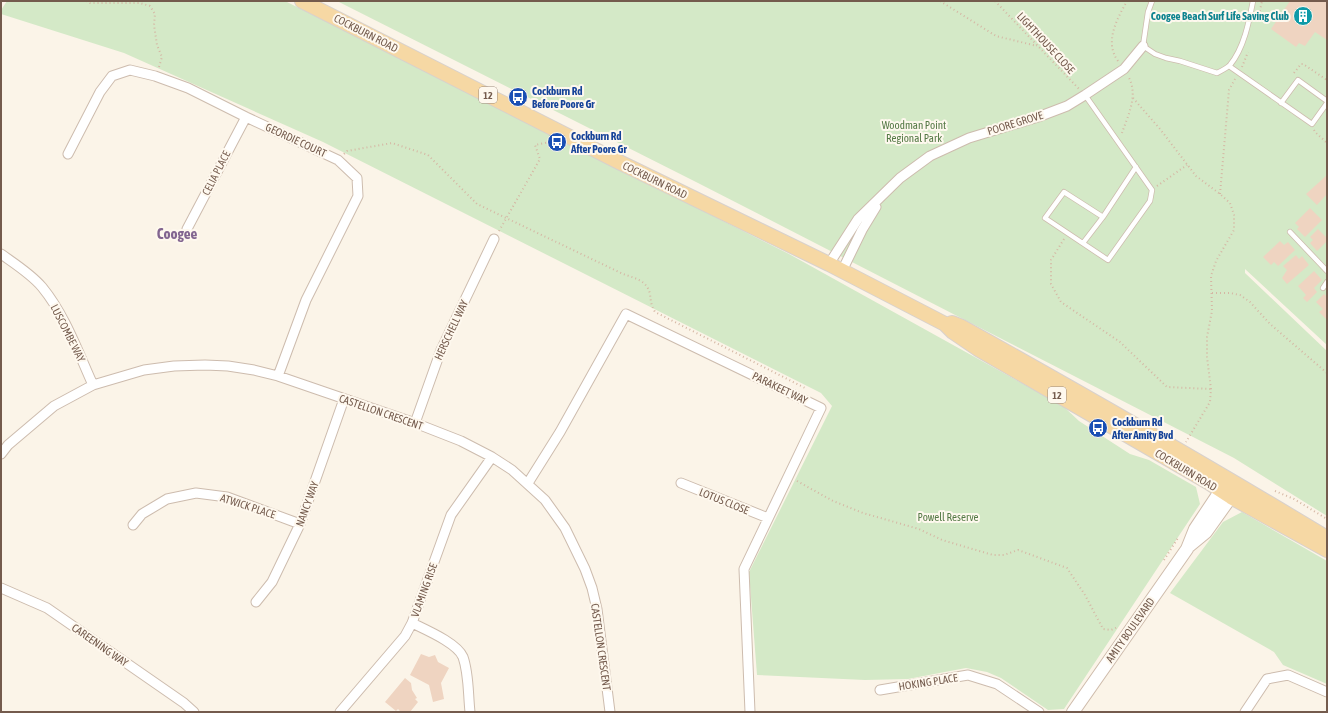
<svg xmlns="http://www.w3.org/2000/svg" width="1328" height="713" viewBox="0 0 1328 713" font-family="'Asap Condensed',sans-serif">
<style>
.green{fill:#d4e9c7}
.building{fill:#efd4c1}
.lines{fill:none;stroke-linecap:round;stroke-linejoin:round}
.lane-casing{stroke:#cdbcae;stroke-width:6}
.street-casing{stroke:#cdbcae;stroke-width:11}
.secondary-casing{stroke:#cfbcac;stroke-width:14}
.primary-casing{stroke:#d8d1cd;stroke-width:16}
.path{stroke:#d5b7a4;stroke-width:2;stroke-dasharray:1 3;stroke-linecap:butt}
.lane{stroke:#fff;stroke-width:4.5}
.street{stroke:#fff;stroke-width:9}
.secondary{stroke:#fff;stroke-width:12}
.primary{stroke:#f6d8a4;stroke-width:14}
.labels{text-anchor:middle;stroke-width:4;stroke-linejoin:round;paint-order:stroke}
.shield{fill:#fef8ee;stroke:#9d8a7d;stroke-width:1}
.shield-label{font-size:10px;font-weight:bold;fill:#745b4d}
.culture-label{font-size:11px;font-weight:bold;fill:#0d838f;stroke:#fef8ee;text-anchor:end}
.street-label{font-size:11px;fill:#745b4d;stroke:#fef8ee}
.transit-label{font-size:11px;font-weight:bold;fill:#164399;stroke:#fef8ee;text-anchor:start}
.park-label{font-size:11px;fill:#547945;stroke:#fef8ee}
.district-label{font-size:15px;font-weight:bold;fill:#826590;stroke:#fef8ee}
</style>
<rect width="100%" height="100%" fill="#fbf4e8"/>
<path class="green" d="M 7,1 L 285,1 L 789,254 L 1063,406 L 1079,421 L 1130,454 L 1149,460 L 1196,487 L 1200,504 L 1064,709 L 1048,710 L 1001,678 L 987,672 L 966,668 L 908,679 L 865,680 L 757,675 L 749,572 L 832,406 L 821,393 L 323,142 L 124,53 L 1,14 L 1,10 Z
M 337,1 L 1327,1 L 1327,345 L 1245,269 L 1245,273 L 1327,351 L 1327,516 L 1234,458 L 698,183 Z
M 1242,512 L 1327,561 L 1327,684 L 1283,665 L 1274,652 L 1170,593 L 1223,522 Z"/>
<path class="building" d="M 1290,1 L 1327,1 L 1327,40 L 1315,32 L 1305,46 L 1299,43 L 1296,47 L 1271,29 Z
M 1327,175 L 1327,194 L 1317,205 L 1306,194 Z
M 1310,208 L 1322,220 L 1305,237 L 1297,229 L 1299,227 L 1295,223 Z
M 1318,229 L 1327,238 L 1327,241 L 1317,251 L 1310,243 L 1313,240 L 1310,237 Z
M 1280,241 L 1284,245 L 1288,242 L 1295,250 L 1278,266 L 1274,262 L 1271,265 L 1263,257 Z
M 1296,255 L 1299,259 L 1302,256 L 1309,265 L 1287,284 L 1282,278 L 1287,270 L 1283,266 Z
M 1314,271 L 1322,280 L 1314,288 L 1317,292 L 1307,302 L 1303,298 L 1306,295 L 1298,286 Z
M 1324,294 L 1326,296 L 1327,295 L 1327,320 L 1319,312 L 1323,309 L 1316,302 Z
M 421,654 L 429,657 L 435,655 L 438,662 L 449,668 L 441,683 L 444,699 L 433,702 L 429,685 L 410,675 Z
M 405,678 L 411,683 L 412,690 L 417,698 L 415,699 L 418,702 L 410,712 L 401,712 L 398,709 L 396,711 L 385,702 Z"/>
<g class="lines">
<g class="lane-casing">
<path id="lane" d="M 1152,1 L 1148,12 L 1143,46 L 1155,54 L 1166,58 L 1180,61 L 1217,73 C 1221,71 1227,68 1230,65 C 1244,48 1249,22 1253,1
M 1229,66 L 1312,124 L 1327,103
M 1085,95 L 1152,190 L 1150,201 L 1108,260 L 1045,218 L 1064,192 L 1103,217 L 1136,167
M 1281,103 L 1298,80 L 1327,101
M 1290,232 L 1327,271
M 1083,243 L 1103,217
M 1323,288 L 1327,282"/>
</g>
<g class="street-casing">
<path id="street" d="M 68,154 L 100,92 L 112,76 L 130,70 L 155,76 L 188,88 L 246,117 L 338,160 L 357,178 L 358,196 L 306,300 L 278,376
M 187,229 L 246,117
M 1,254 C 15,264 31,274 42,287 C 65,315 78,352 93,385
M 829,264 L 858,219 L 900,178 L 930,156 L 969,138 L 1038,117 L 1067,106 L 1085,95 L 1124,69 L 1143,46
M 842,271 L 862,230 L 876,207
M 415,423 L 441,350 L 494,239
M 1,454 L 8,445 L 54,406 L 93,385 L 144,370 L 174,366 L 205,365 L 228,366 L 254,370 L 278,376 L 415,423 L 461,441 L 492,457 L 512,470 L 545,500 L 565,528 L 585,569 L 592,588 L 597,609 L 610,712
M 528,483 L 560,432 L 626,314 L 821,408 L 744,569 L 750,712
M 681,483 L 768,518
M 133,525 L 142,514 L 167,499 L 196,493 L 227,497 L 300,524
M 1,588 L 47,608 L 184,703 L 194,712
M 256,602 L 272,582 L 300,524 L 344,399
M 412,623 C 426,630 457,643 463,657 C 469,674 468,694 470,712
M 880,690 L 968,675 L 997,684 L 1039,712
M 340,712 L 405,636 L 412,623 L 451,515 L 492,457
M 1245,712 L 1267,679 L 1288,675 L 1327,692"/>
</g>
<g class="secondary-casing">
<path id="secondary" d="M 1189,546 L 1206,532 L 1236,490
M 1073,712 L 1187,549 L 1195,529 L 1225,484"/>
</g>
<g class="primary-casing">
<path id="primary" d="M 302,1 L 619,162 L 829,264 L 945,324 L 953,332 L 978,349 L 1208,482 L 1231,497 L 1327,550
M 949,324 L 952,323 L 962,327 C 1084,395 1206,465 1327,538"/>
</g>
<path class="path" d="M 86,1 L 90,3 L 140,3 L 150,6 L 155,14 L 154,25 L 157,45 L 162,57 L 159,67
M 940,1 L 996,36 L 1037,46
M 995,1 L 1079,89
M 1259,15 L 1262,1
M 1118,61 C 1104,42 1117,19 1127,1
M 1242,67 L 1248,52
M 1294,73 L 1301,64 L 1303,64 L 1327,80
M 1133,98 L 1160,129 L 1196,176 L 1220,194 L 1230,203 L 1234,215 L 1234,230 L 1216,261 L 1211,276 L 1212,311 L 1207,337 L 1207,357 L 1211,389 L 1210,402 L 1186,442
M 1314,130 L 1315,132 L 1327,143
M 1122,133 C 1128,115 1139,95 1128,76
M 344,154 L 347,151 L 392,143 L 428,155 L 477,204 L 623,274 C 634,278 647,280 650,294 C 651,302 651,305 655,312 L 805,388
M 1157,186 L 1187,165
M 1220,194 L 1229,90 L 1235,79
M 499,231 L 540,159 L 535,145 L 550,142
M 1064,239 L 1051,260 L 1051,284 L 1061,302 L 1120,342 L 1167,387 L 1211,389
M 1212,293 L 1230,293 L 1240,295 L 1250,302 L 1270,324 L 1327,373
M 797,481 L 833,501 L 863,513 L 919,529 L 942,540 L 993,555 L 1004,555 L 1018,550 L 1067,568 L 1085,595 L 1103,629 L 1111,630 L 1118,627
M 1275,491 L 1294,499 L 1327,519
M 1164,560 L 1178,538"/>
<use href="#lane" class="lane"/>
<use href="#street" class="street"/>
<use href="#secondary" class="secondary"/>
<use href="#primary" class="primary"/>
</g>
<defs>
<g id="building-disc" transform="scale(1)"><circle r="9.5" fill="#0f9aa8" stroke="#fef8ee"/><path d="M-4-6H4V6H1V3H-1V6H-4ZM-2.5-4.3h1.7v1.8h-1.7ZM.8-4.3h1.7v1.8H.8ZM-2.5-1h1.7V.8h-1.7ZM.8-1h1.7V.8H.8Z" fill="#fff"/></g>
<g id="bus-disc" transform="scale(1)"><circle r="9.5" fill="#1a4fb4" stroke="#fef8ee"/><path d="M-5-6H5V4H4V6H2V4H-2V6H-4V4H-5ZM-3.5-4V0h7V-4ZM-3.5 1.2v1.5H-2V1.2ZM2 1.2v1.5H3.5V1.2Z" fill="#fff"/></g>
</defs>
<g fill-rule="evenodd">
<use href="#building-disc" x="1303" y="16"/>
<use href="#bus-disc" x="518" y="97"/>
<use href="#bus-disc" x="557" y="142"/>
<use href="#bus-disc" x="1098" y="428"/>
</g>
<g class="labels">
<g class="shield">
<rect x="479" y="87" width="18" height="16" rx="3"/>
<rect x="1048" y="387" width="18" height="16" rx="3"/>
</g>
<g class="shield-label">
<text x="488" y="99">12</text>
<text x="1057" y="399">12</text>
</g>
<g class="culture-label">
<text x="1289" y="20">Coogee Beach Surf Life Saving Club</text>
</g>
<g class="street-label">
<text transform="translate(366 33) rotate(27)" y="4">COCKBURN ROAD</text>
<text transform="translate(1046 43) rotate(47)" y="4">LIGHTHOUSE CLOSE</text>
<text transform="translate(1015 123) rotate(-17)" y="4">POORE GROVE</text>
<text transform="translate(296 140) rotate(25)" y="4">GEORDIE COURT</text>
<text transform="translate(216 173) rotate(-63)" y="4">CELIA PLACE</text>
<text transform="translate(655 180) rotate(26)" y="4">COCKBURN ROAD</text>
<text transform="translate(451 330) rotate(-65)" y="4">HERSCHELL WAY</text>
<text transform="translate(68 333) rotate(63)" y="4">LUSCOMBE WAY</text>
<text transform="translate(780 388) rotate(26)" y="4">PARAKEET WAY</text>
<text transform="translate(381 412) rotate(19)" y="4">CASTELLON CRESCENT</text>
<text transform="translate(1186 470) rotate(31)" y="4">COCKBURN ROAD</text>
<text transform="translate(724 501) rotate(22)" y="4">LOTUS CLOSE</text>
<text transform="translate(307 504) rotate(-70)" y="4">NANCY WAY</text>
<text transform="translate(248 506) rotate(18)" y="4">ATWICK PLACE</text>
<text transform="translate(424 590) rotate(-70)" y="4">VLAMING RISE</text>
<text transform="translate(1130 630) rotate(-55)" y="4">AMITY BOULEVARD</text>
<text transform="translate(100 645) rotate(35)" y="4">CAREENING WAY</text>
<text transform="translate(601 647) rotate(82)" y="4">CASTELLON CRESCENT</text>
<text transform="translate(928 682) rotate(-9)" y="4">HOKING PLACE</text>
</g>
<g class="transit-label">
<text x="532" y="95">Cockburn Rd<tspan x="532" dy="13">Before Poore Gr</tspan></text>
<text x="571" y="140">Cockburn Rd<tspan x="571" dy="13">After Poore Gr</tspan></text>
<text x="1112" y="426">Cockburn Rd<tspan x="1112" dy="13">After Amity Bvd</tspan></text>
</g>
<g class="park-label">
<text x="914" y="129">Woodman Point<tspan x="914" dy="13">Regional Park</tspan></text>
<text x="948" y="521">Powell Reserve</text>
</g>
<g class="district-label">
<text x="177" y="239">Coogee</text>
</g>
</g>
<rect width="1328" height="713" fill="none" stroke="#745b4d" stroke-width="4"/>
</svg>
